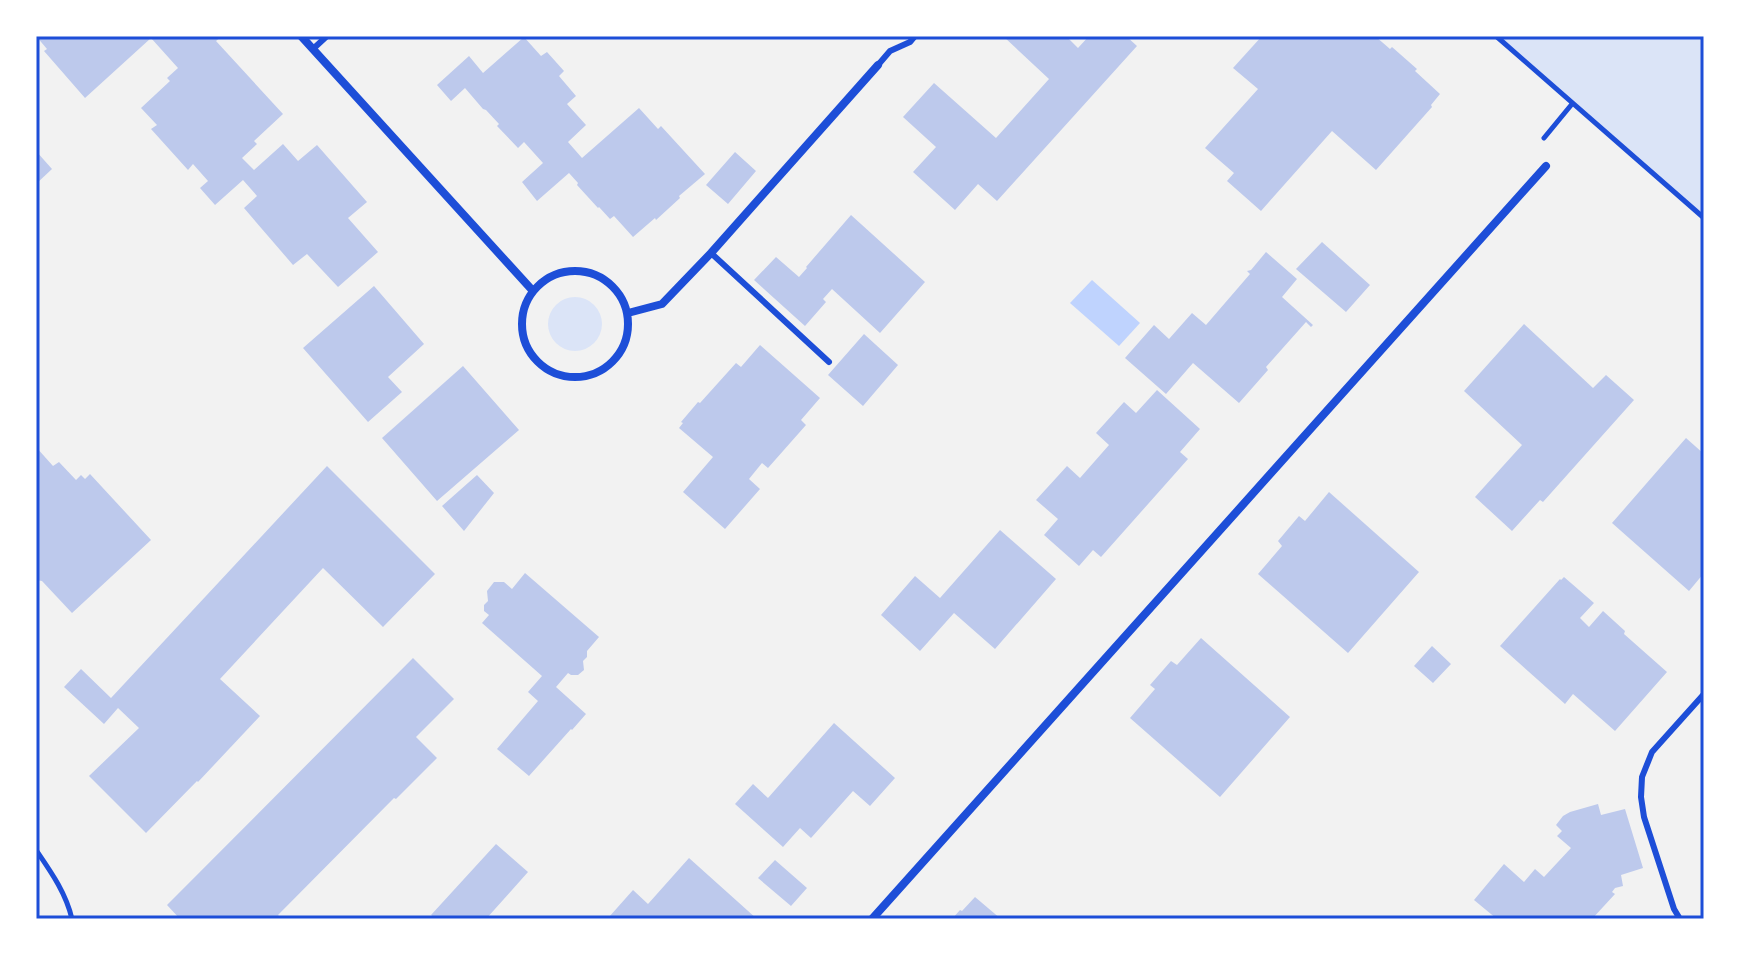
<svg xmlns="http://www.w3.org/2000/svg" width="1740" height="955" viewBox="0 0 1740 955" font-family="Roboto,sans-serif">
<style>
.green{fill:#dbe4f7}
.water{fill:#bfd3fe}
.building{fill:#bdc9ec}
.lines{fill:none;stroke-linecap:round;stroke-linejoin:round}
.path{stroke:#1d4ed8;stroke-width:5}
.service{stroke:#1d4ed8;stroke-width:6}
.minor{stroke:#1d4ed8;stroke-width:8}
.neatline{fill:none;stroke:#1d4ed8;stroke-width:3}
</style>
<rect width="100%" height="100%" fill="#f2f2f2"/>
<path class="green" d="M 1499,36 L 1704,36 L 1704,215 Z
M548 324a27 27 0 1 1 54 0a27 27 0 1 1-54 0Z"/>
<path class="water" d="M 1092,280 L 1140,323 L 1119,346 L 1070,303 Z"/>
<path class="building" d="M 36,36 L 222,36 L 216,41 L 283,114 L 254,141 L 257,144 L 242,158 L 254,170 L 283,144 L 298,161 L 317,145 L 367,202 L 348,218 L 378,252 L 338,287 L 307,254 L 293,265 L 244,208 L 257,196 L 243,180 L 215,205 L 200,188 L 208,181 L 193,164 L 188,170 L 151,129 L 157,125 L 141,108 L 170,81 L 167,78 L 178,68 L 151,38 L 85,98 L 44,51 L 47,49 Z
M 1003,36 L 1066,36 L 1078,48 L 1089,36 L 1126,36 L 1137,46 L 997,201 L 978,184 L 955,210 L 913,172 L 936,147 L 903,117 L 934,83 L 996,138 L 1049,79 Z
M 1262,36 L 1375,36 L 1390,49 L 1392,47 L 1417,69 L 1415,71 L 1440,94 L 1431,105 L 1432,107 L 1376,170 L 1332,131 L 1261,211 L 1227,181 L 1234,173 L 1205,148 L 1258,89 L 1233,68 Z
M 524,37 L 541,56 L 547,52 L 564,71 L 559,76 L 576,96 L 567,104 L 586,125 L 568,142 L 582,158 L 639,108 L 658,129 L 661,126 L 705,174 L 679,196 L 680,198 L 656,220 L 655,218 L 633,237 L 614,216 L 610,219 L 599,207 L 598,208 L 577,185 L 578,183 L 569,173 L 537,201 L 522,182 L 543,163 L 524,142 L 518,148 L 497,126 L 499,124 L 486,110 L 483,109 L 465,88 L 451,101 L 437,85 L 469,56 L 483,73 Z
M 36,151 L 52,169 L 36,184 Z
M 735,152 L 756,171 L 728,204 L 706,185 Z
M 851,215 L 925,282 L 880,333 L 832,289 L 823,299 L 826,302 L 805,326 L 754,280 L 776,257 L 799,277 L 807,268 L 806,267 Z
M 1322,242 L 1370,285 L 1346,312 L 1296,269 Z
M 1266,252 L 1297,279 L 1282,297 L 1313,325 L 1311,327 L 1306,322 L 1266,367 L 1268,370 L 1239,403 L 1193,363 L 1166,394 L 1125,358 L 1154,325 L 1169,339 L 1192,313 L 1206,325 L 1250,274 L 1247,271 L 1251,270 Z
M 374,286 L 424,344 L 388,377 L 402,392 L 368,422 L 303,348 Z
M 1524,324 L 1593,388 L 1606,375 L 1634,400 L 1543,502 L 1540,500 L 1512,531 L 1475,497 L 1522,445 L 1464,391 Z
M 864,334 L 898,365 L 863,406 L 828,375 Z
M 760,345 L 820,398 L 801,420 L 806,425 L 768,468 L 762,463 L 749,479 L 760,489 L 725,529 L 683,492 L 713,457 L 679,428 L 683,423 L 681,422 L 698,402 L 700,403 L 736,363 L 741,367 Z
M 463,366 L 519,430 L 437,501 L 382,438 Z
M 1157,390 L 1200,429 L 1180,452 L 1188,459 L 1101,557 L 1093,550 L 1079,566 L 1044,535 L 1058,519 L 1036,500 L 1067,466 L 1080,478 L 1109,445 L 1096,433 L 1124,402 L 1136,413 Z
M 1686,438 L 1704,454 L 1704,573 L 1689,591 L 1612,523 Z
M 36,447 L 53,466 L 59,462 L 76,480 L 81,475 L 85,479 L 90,474 L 151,540 L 72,613 L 42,581 L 36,580 Z
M 327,466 L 435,574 L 383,627 L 323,568 L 220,679 L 260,716 L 198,782 L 197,781 L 146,833 L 89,776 L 139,728 L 118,708 L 104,724 L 64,687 L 81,669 L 111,698 Z
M 477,475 L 494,493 L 464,531 L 442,506 Z
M 1329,492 L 1419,572 L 1348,653 L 1258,574 L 1282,546 L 1278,541 L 1299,516 L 1305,521 Z
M 1000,530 L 1056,579 L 995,649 L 954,613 L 920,651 L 881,615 L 915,576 L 940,598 Z
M 525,573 L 599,637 L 587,651 L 587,657 L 583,661 L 584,670 L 578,675 L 571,675 L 568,673 L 556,687 L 586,714 L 572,730 L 571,729 L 529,776 L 497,749 L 538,701 L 528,692 L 542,676 L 482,623 L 489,615 L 484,611 L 484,605 L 488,601 L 487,591 L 494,582 L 504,582 L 512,589 Z
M 1564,577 L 1594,603 L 1580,618 L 1589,627 L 1603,611 L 1625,631 L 1624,634 L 1667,672 L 1615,731 L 1573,694 L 1565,704 L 1500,646 L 1560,579 L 1561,580 Z
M 1201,638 L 1290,717 L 1220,797 L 1130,718 L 1155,689 L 1150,685 L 1171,661 L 1177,665 Z
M 1432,646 L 1451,664 L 1433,683 L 1414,666 Z
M 413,658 L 454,699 L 416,737 L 437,758 L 396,799 L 394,798 L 278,915 L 282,919 L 180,919 L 167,905 Z
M 834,723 L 895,778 L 870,806 L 853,791 L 811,838 L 800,828 L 783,847 L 735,804 L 753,784 L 768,798 Z
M 1598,804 L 1601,815 L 1625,809 L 1643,868 L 1621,875 L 1623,886 L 1615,888 L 1612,892 L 1615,894 L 1592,919 L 1497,919 L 1474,900 L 1504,864 L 1524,882 L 1535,869 L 1544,877 L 1571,848 L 1557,836 L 1562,831 L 1556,825 L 1563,816 L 1570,812 Z
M 496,844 L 528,872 L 486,919 L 436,919 L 431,915 Z
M 689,858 L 757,919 L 611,919 L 609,917 L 633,890 L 648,904 Z
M 775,860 L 807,888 L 791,906 L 758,878 Z
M 975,897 L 1001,919 L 952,919 L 960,910 L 962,911 Z"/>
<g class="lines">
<path class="path" d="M 1496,36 L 1704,218
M 1544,138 L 1572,104
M 36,850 C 51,872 66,893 72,919"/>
<path class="service" d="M 313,49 L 327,36
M 878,65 L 890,51 L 910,42 L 915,36
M 711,253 L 829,362
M 1680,919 L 1674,909 L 1644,817 L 1641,797 L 1642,777 L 1652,752 L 1704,694"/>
<path class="minor" d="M 301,36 L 533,291
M522 324a53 53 0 1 1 106 0a53 53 0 1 1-106 0Z
M 628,313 L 662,304 L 711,253 L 878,65
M 872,919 L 1546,166"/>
</g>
<rect width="1740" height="955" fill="none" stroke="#ffffff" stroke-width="76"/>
<rect x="38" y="38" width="1664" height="879" class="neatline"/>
</svg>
